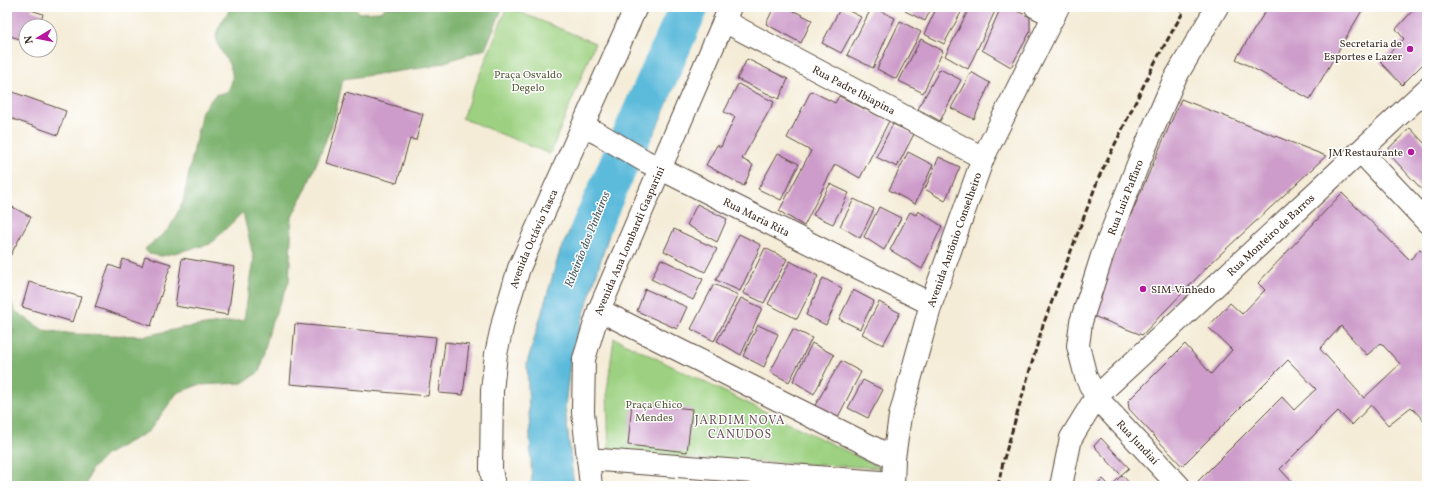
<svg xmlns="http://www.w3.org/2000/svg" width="1434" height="493" viewBox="0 0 1434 493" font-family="Vollkorn,serif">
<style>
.green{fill:#9dd181;stroke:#6c7e50}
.forest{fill:#7eb36f;stroke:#5c6e46}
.water{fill:#5cbada;stroke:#4c727c}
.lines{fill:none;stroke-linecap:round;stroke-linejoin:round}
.river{stroke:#5cbada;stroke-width:39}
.building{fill:#cd9cca;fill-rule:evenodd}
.street-casing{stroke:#57473a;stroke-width:24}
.secondary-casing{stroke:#57473a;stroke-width:24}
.primary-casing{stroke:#57473a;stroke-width:24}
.street{stroke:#fff;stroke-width:22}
.secondary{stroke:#fff;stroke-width:22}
.primary{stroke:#fff;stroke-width:22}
.rail{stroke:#3b2a1e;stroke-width:3;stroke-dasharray:6 3;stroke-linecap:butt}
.poi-dot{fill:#b5179e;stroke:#fff;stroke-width:1.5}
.labels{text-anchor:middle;stroke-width:3;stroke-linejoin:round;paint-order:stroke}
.poi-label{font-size:11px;fill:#3b2a1e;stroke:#fff;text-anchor:end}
.park-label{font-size:11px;fill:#585c3c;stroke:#fff}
.street-label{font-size:11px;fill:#3b2a1e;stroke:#fff}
.water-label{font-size:12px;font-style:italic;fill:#475c60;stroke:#fff}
.neighbourhood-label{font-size:12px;letter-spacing:1px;fill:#6e525a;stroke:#fff}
</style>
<rect width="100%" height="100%" fill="#fff"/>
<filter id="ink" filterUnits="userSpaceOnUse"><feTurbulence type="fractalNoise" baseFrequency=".025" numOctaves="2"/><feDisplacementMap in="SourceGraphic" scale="8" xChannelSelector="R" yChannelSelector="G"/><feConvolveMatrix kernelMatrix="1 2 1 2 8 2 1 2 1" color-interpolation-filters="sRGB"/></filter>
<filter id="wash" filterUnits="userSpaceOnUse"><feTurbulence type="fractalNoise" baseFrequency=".012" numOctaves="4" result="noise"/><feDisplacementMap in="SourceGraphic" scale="16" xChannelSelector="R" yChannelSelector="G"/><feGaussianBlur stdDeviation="0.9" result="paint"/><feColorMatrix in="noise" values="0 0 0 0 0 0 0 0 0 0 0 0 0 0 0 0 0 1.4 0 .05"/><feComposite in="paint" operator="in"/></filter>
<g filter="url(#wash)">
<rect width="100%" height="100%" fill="#f4ecd7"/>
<path class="green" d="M 507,7 L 595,43 L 550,154 L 462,118 Z
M 614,338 L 881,468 L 609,454 L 607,391 Z"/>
<path class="forest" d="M 231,7 L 353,7 L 360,13 L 380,12 L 386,7 L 503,7 L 485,49 L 429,67 L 343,79 L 334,120 L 306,189 L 292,217 L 289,282 L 271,324 L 259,372 L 242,383 L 198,385 L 177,393 L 149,431 L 107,454 L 91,470 L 86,486 L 7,486 L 7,333 L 14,332 L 7,323 L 7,292 L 15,311 L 43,330 L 74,334 L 145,336 L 182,328 L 244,320 L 254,260 L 243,212 L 210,244 L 162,256 L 149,254 L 145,249 L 169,229 L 183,202 L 202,111 L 215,95 L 227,92 C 245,65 211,52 217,32 C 220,23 227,15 231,7 Z"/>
<path class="water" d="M 672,7 L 709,7 L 653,136 L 622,118 Z
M 597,173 L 624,187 L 571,355 L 565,407 L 574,486 L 532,486 L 527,363 L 560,251 Z"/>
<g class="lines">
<path class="river" d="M 590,229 L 689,7"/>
</g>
<g id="blocks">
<path class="building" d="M 7,7 L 32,7 L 31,10 L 43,14 L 40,26 L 26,26 L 26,41 L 7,35 Z
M 774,7 L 786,7 L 812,20 L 801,43 L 766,24 Z
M 841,7 L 861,17 L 841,53 L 822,43 Z
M 872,7 L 895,18 L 873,68 L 847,55 Z
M 907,7 L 932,7 L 925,21 L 905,11 Z
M 937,7 L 964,7 L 944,44 L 924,34 Z
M 970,7 L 997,7 L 968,69 L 945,56 Z
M 1001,7 L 1008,7 L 1030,17 L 1030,32 L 1011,67 L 982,50 Z
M 1268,7 L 1364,7 L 1310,99 L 1236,59 Z
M 1416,7 L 1421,7 L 1427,14 L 1427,60 L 1402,85 L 1380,62 L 1404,39 L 1396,29 Z
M 900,21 L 921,32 L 896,79 L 877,69 Z
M 921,39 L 943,51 L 923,93 L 899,81 Z
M 747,59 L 788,79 L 779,99 L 737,79 Z
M 940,69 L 961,80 L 940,121 L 918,109 Z
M 971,72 L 990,83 L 974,119 L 951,108 Z
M 738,84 L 774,102 L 742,159 L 753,165 L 744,186 L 706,165 L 717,145 L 721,147 L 735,117 L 724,112 Z
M 7,90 L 66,111 L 58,135 L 7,117 Z
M 811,91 L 835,103 L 839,96 L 889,121 L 860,178 L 835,164 L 804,226 L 779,211 L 811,151 L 787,138 Z
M 346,92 L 423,114 L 416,140 L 410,139 L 397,183 L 326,163 Z
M 1181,99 L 1326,156 L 1211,263 L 1142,335 L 1088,314 Z
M 893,124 L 914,134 L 897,167 L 876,157 Z
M 1410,128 L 1427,146 L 1427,195 L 1389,154 L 1389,148 Z
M 908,152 L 933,165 L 915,204 L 889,190 Z
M 778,153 L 799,164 L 781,200 L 758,189 Z
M 939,157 L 960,167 L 945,201 L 925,189 Z
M 830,184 L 849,193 L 833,224 L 813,215 Z
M 1342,193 L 1410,260 L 1420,249 L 1427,257 L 1427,424 L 1411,407 L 1388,425 L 1371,405 L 1352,425 L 1338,411 L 1280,469 L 1292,482 L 1288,486 L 1203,486 L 1198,481 L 1282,397 L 1294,410 L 1316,389 L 1288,360 L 1182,466 L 1129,409 L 1128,401 L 1185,344 L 1211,374 L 1232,350 L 1208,327 L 1230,303 L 1242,314 L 1265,290 L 1258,283 ZM 1341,326 L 1367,355 L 1381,343 L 1400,364 L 1364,398 L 1320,349 Z
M 854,199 L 874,209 L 860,238 L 840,226 Z
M 7,204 L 31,217 L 9,258 L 7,256 Z
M 697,204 L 727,219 L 717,242 L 687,225 Z
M 879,207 L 901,218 L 884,250 L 864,237 Z
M 918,211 L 942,226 L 922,269 L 890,250 L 910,212 L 916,215 Z
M 674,229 L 717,249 L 705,272 L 664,251 Z
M 739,234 L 761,245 L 740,291 L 716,280 Z
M 765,248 L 787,259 L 764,303 L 743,293 Z
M 145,256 L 171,264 L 151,326 L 95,307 L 109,265 L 120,269 L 123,259 L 142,266 Z
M 182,258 L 235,267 L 228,315 L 175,306 Z
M 661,259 L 703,279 L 693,300 L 651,279 Z
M 790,261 L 818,276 L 797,319 L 768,304 Z
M 823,278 L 842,288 L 826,325 L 806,315 Z
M 29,282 L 81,297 L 73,322 L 22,307 Z
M 714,284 L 738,295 L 714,341 L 691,329 Z
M 645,289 L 687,307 L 677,329 L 637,311 Z
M 853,290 L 874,301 L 860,329 L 839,319 Z
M 741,298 L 762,308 L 741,355 L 717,341 Z
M 879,302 L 900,313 L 883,345 L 862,334 Z
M 295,324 L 436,337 L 428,396 L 290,384 Z
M 758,325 L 778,334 L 764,367 L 743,356 Z
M 793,329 L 812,338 L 789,382 L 770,372 Z
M 445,342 L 469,345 L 463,395 L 439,393 Z
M 812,343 L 834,355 L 814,394 L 793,381 Z
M 841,361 L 861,372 L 837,419 L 814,407 Z
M 863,380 L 883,390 L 868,418 L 848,408 Z
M 632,403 L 692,409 L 687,452 L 628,445 Z
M 1101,438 L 1129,468 L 1121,475 L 1094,446 Z
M 1122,475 L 1132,486 L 1111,486 Z
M 1103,479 L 1110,486 L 1096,486 Z"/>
</g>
</g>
<g filter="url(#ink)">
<use href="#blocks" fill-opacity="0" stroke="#57473a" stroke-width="1"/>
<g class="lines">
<g class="street-casing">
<g id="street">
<path d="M 1036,7 L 1054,16"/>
<path id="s1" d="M 724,21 L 983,158"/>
<path id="s2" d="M 583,126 L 599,134 L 645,161 L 931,304"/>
<path d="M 1361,152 L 1427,222"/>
<path d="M 599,310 L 894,458"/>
<path d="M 588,459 L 893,483"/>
<path id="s3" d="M 893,486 L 894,458 L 900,416 L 931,304 L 983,158 L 1058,7"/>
</g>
</g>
<g class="secondary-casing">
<g id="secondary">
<path id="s4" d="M 494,486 L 491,469 L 492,391 L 496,354 L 504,318 L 519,268 L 636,7"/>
<path id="s5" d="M 591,486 L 583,412 L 584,359 L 599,310 L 730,7"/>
<path id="s6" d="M 1179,486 L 1096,397 L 1427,89"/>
</g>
</g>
<g class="primary-casing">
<g id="primary">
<path id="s7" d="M 1061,486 L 1071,438 L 1096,397 L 1086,377 L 1078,346 L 1081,322 L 1102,256 L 1138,164 L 1174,80 L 1217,7"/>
</g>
</g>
<use href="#street" class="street"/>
<use href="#secondary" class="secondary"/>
<use href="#primary" class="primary"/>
<path class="rail" d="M 998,486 L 1003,462 L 1043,325 L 1099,177 L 1155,62 L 1186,7"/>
</g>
</g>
<g class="poi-dot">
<circle cx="1410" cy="49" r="4"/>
<circle cx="1411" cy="152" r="4"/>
<circle cx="1143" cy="289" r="4"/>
</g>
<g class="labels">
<g class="poi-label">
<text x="1402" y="47">Secretaria de<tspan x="1402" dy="13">Esportes e Lazer</tspan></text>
<text x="1403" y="156">JM Restaurante</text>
<text x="1151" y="293" text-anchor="start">SIM-Vinhedo</text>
</g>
<g class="park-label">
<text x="528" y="78">Praça Osvaldo<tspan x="528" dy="13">Degelo</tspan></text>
<text x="654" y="408">Praça Chico<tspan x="654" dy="13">Mendes</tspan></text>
</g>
<g class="street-label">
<text dy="4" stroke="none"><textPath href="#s1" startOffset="147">Rua Padre Ibiapina</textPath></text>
<text dy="4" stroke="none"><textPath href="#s7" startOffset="308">Rua Luiz Paffaro</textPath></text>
<text dy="4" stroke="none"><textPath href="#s2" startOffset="196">Rua Maria Rita</textPath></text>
<text dy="4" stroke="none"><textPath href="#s6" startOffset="360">Rua Monteiro de Barros</textPath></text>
<text dy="4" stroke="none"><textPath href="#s4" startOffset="254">Avenida Octávio Tasca</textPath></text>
<text dy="4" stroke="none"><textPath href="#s3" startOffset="255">Avenida Antônio Conselheiro</textPath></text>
<text dy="4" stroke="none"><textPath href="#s5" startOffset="254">Avenida Ana Lombardi Gasparini</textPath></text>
<text transform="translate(1138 442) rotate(47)" y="4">Rua Jundiaí</text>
</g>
<g class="water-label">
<text transform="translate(587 239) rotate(-68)" y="4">Ribeirão dos Pinheiros</text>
</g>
<g class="neighbourhood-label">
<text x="740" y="424">JARDIM NOVA<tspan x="740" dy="14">CANUDOS</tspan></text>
</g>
</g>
<rect width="1434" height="493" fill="none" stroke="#fff" stroke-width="24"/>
<g transform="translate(38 38) rotate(260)"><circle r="19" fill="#ffffff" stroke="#b1aaa5"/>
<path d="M0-3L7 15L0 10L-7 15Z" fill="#b5179e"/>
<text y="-6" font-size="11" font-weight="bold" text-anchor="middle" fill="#3b2a1e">N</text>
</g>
</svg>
